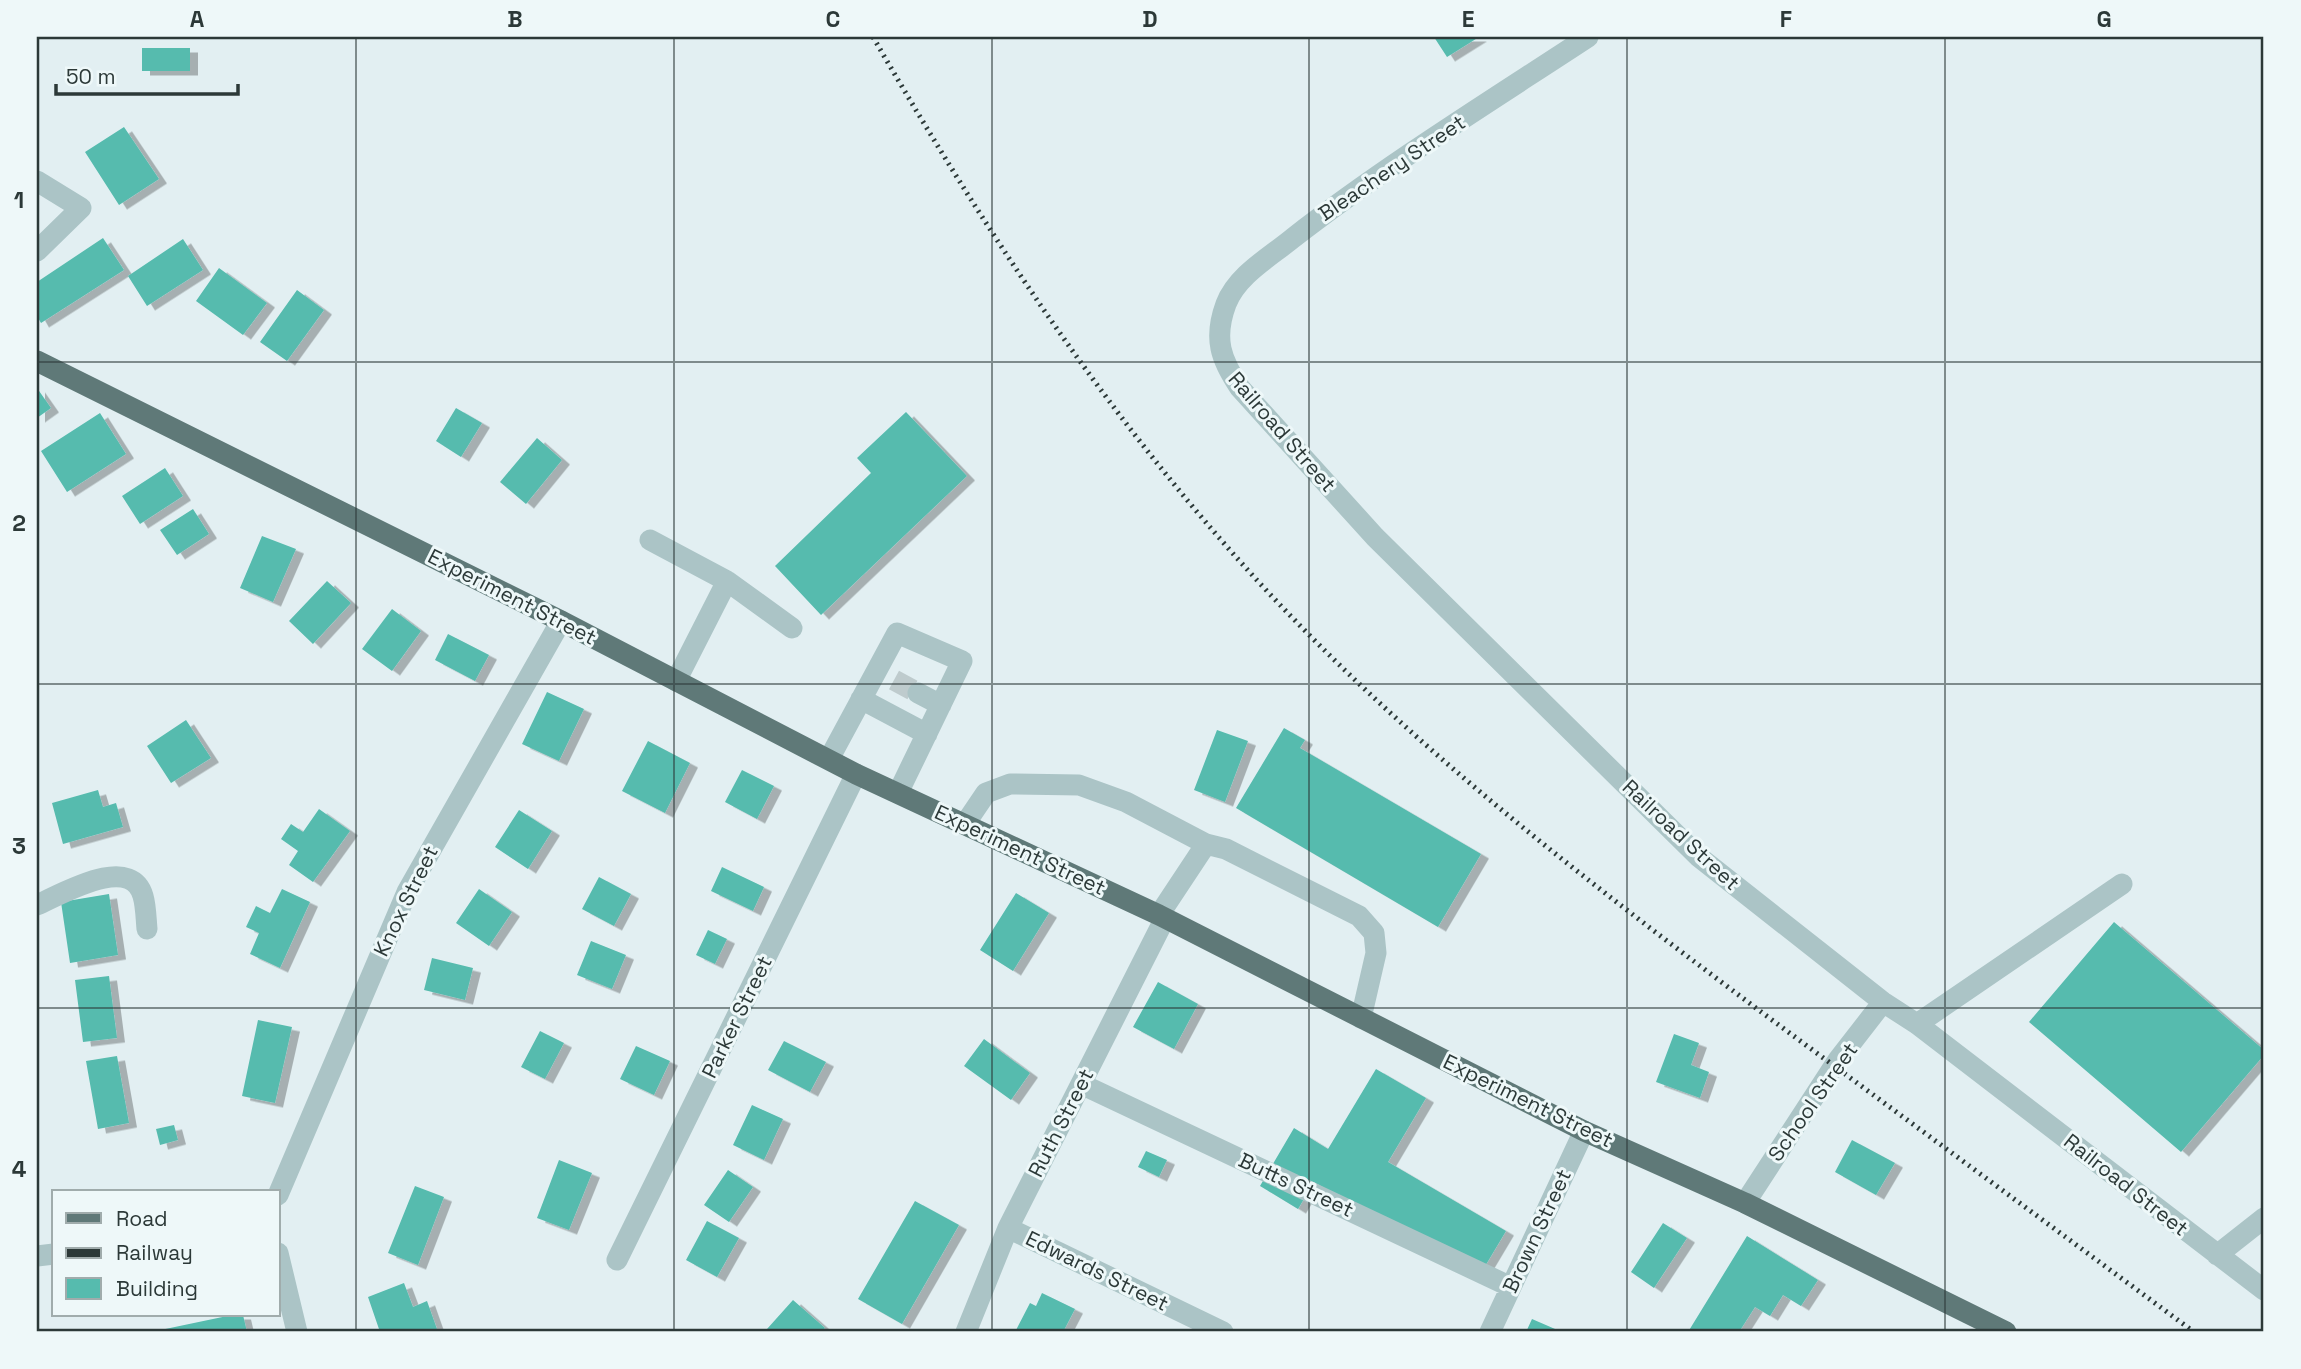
<svg xmlns="http://www.w3.org/2000/svg" width="2301" height="1369" viewBox="0 0 2301 1369" font-family="'Space Grotesk',sans-serif">
<style>
.building{fill:#56bbae;filter:url(#shadow)}
.lines{fill:none;stroke-linecap:round;stroke-linejoin:round}
.minor-tunnel{stroke:#becbcd;stroke-width:21;stroke-dasharray:21 10;stroke-linecap:butt}
.minor{stroke:#abc4c6;stroke-width:21}
.major{stroke:#5f7978;stroke-width:21}
.rail{stroke:#2c3938;stroke-width:5;stroke-dasharray:2 5;stroke-linecap:butt}
.grid{fill:none;stroke:#2c3938;stroke-width:2;stroke-opacity:0.55}
.labels{text-anchor:middle;stroke-width:6;stroke-linejoin:round;paint-order:stroke}
.street-label{font-size:21px;fill:#2c3938;stroke:#eef8f9}
.neatline{fill:none;stroke:#2c3938;stroke-width:2.5}
.grid-label{font-size:23px;text-anchor:middle;font-weight:bold;fill:#2c3938}
</style>
<defs>
<filter id="shadow"><feDropShadow dx="8" dy="4.5" stdDeviation="0" flood-color="#0004"/></filter>
</defs>
<rect width="100%" height="100%" fill="#e2eff2"/>
<path class="building" d="M 1434,37 L 1479,37 L 1447,57 Z
M 142,48 L 190,48 L 190,71 L 142,71 Z
M 124,127 L 159,179 L 119,205 L 85,152 Z
M 103,238 L 124,270 L 41,323 L 37,316 L 37,282 Z
M 183,239 L 203,270 L 147,306 L 128,276 Z
M 219,268 L 267,303 L 243,335 L 196,301 Z
M 297,290 L 324,310 L 287,361 L 260,342 Z
M 37,388 L 51,408 L 37,418 Z
M 456,408 L 482,423 L 461,457 L 436,441 Z
M 906,412 L 967,476 L 821,615 L 775,566 L 871,473 L 857,458 Z
M 100,413 L 126,454 L 67,492 L 41,451 Z
M 537,438 L 562,460 L 526,504 L 500,482 Z
M 165,468 L 183,496 L 140,524 L 122,496 Z
M 193,509 L 209,534 L 177,555 L 160,530 Z
M 262,536 L 296,549 L 273,602 L 240,588 Z
M 327,581 L 351,603 L 313,644 L 289,621 Z
M 392,609 L 421,631 L 392,671 L 362,649 Z
M 448,634 L 489,655 L 475,681 L 435,660 Z
M 547,692 L 584,709 L 559,761 L 522,744 Z
M 186,720 L 211,758 L 171,783 L 147,746 Z
M 1284,728 L 1305,740 L 1300,748 L 1481,854 L 1438,927 L 1236,808 Z
M 1217,730 L 1248,741 L 1225,802 L 1194,790 Z
M 648,741 L 690,763 L 665,813 L 622,791 Z
M 742,770 L 774,786 L 757,819 L 725,802 Z
M 98,790 L 103,807 L 116,803 L 123,827 L 63,844 L 52,803 Z
M 319,809 L 350,831 L 313,882 L 289,865 L 298,851 L 281,839 L 291,824 L 303,832 Z
M 519,810 L 552,831 L 528,869 L 495,847 Z
M 722,867 L 764,887 L 753,911 L 711,891 Z
M 599,877 L 631,894 L 614,926 L 582,909 Z
M 282,889 L 310,902 L 280,968 L 250,954 L 259,933 L 246,927 L 256,906 L 270,913 Z
M 479,889 L 512,912 L 489,946 L 456,923 Z
M 1016,893 L 1049,913 L 1013,971 L 980,950 Z
M 109,894 L 118,955 L 70,963 L 61,902 Z
M 2114,922 L 2264,1050 L 2264,1055 L 2181,1152 L 2029,1022 Z
M 708,930 L 727,939 L 715,964 L 696,955 Z
M 591,941 L 626,955 L 612,989 L 577,975 Z
M 432,958 L 473,968 L 465,1000 L 424,990 Z
M 109,976 L 117,1038 L 83,1042 L 75,980 Z
M 1158,982 L 1198,1004 L 1174,1049 L 1133,1027 Z
M 258,1020 L 292,1027 L 275,1103 L 242,1096 Z
M 540,1031 L 564,1043 L 545,1079 L 521,1067 Z
M 1674,1034 L 1699,1043 L 1691,1065 L 1709,1072 L 1700,1098 L 1656,1082 Z
M 984,1039 L 1030,1073 L 1011,1100 L 964,1066 Z
M 784,1041 L 826,1062 L 810,1092 L 768,1070 Z
M 636,1046 L 670,1061 L 654,1095 L 620,1079 Z
M 117,1056 L 129,1123 L 98,1129 L 86,1061 Z
M 1376,1069 L 1426,1098 L 1388,1162 L 1506,1231 L 1478,1278 L 1314,1182 L 1298,1209 L 1260,1186 L 1294,1128 L 1328,1149 Z
M 752,1105 L 783,1119 L 764,1160 L 733,1145 Z
M 174,1125 L 178,1140 L 160,1145 L 156,1129 Z
M 1852,1140 L 1895,1163 L 1876,1195 L 1835,1172 Z
M 1146,1151 L 1167,1160 L 1159,1177 L 1138,1167 Z
M 559,1160 L 592,1173 L 569,1230 L 537,1218 Z
M 728,1170 L 753,1187 L 729,1222 L 704,1205 Z
M 415,1186 L 444,1197 L 418,1265 L 388,1253 Z
M 915,1201 L 959,1225 L 902,1324 L 858,1299 Z
M 707,1221 L 739,1238 L 717,1277 L 686,1260 Z
M 1663,1223 L 1687,1238 L 1654,1288 L 1631,1272 Z
M 1747,1236 L 1818,1280 L 1801,1306 L 1783,1295 L 1770,1316 L 1755,1307 L 1739,1332 L 1688,1332 Z
M 404,1283 L 413,1307 L 427,1301 L 438,1332 L 380,1332 L 368,1297 Z
M 1042,1293 L 1075,1309 L 1063,1332 L 1015,1332 L 1030,1303 L 1036,1306 Z
M 793,1300 L 825,1328 L 821,1332 L 770,1332 L 767,1329 Z
M 232,1315 L 243,1315 L 247,1332 L 151,1332 Z
M 1532,1319 L 1562,1332 L 1526,1332 Z"/>
<g class="lines">
<path class="minor-tunnel" d="M 894,680 L 918,693"/>
<path class="minor" d="M 1588,37 C 1489,102 1387,165 1293,238 C 1270,257 1237,275 1226,304 C 1213,339 1221,360 1240,388 L 1375,537 L 1699,857 L 1883,1002 L 1917,1024 L 2264,1290
M 37,181 L 81,208 L 37,251
M 650,540 L 727,581
M 676,681 L 727,581 L 792,628
M 918,693 L 941,705
M 861,699 L 927,734
M 829,759 L 897,633 L 962,661 L 898,793
M 965,824 L 986,793 L 1010,784 L 1079,785 L 1126,802 L 1206,844
M 37,905 C 62,894 131,853 143,896 C 146,906 146,919 147,929
M 1159,915 L 1206,844 L 1226,849 L 1359,916 L 1374,933 L 1376,953 L 1361,1018
M 1917,1024 L 2122,884
M 1081,1084 L 1511,1287
M 278,1195 L 407,892 L 561,621
M 1745,1203 L 1838,1060 L 1883,1002
M 1008,1228 L 1223,1332
M 278,1253 L 297,1332
M 2217,1255 L 2264,1218
M 37,1256 L 54,1254
M 617,1260 L 856,774
M 966,1332 L 1008,1228 L 1165,918
M 1490,1332 L 1584,1131"/>
<path class="major" d="M 37,361 L 561,621 L 856,774 L 1159,915 L 1584,1131 L 1745,1203 L 2006,1332"/>
<path class="rail" d="M 873,37 C 981,224 1100,406 1245,567 C 1398,737 1581,877 1764,1014 C 1907,1120 2051,1226 2194,1332"/>
</g>
<path class="grid" d="M 356,37 L 356,1332M 674,37 L 674,1332M 992,37 L 992,1332M 1309,37 L 1309,1332M 1627,37 L 1627,1332M 1945,37 L 1945,1332M 37,362 L 2264,362M 37,684 L 2264,684M 37,1008 L 2264,1008"/>
<g class="labels">
<g class="street-label">
<text transform="translate(1392 168) rotate(-34)" y="7">Bleachery Street</text>
<text transform="translate(1282 432) rotate(49)" y="7">Railroad Street</text>
<text transform="translate(512 597) rotate(27)" y="7">Experiment Street</text>
<text transform="translate(1681 835) rotate(43)" y="7">Railroad Street</text>
<text transform="translate(1020 850) rotate(25)" y="7">Experiment Street</text>
<text transform="translate(406 901) rotate(-64)" y="7">Knox Street</text>
<text transform="translate(737 1017) rotate(-64)" y="7">Parker Street</text>
<text transform="translate(1528 1101) rotate(26)" y="7">Experiment Street</text>
<text transform="translate(1813 1102) rotate(-55)" y="7">School Street</text>
<text transform="translate(1061 1123) rotate(-63)" y="7">Ruth Street</text>
<text transform="translate(1296 1185) rotate(25)" y="7">Butts Street</text>
<text transform="translate(2126 1185) rotate(38)" y="7">Railroad Street</text>
<text transform="translate(1537 1231) rotate(-65)" y="7">Brown Street</text>
<text transform="translate(1097 1271) rotate(26)" y="7">Edwards Street</text>
</g>
</g>
<rect width="2301" height="1369" fill="none" stroke="#eef8f9" stroke-width="77"/>
<rect x="52" y="1190" width="228" height="126" fill="#eef8f9" stroke="#a0acac" stroke-width="2"/>
<rect x="66" y="1213" width="35" height="10" fill="#5f7978" stroke="#a0acac" stroke-width="2"/>
<text x="116" y="1226" font-size="21" fill="#2c3938">Road</text>
<rect x="66" y="1248" width="35" height="10" fill="#2c3938" stroke="#a0acac" stroke-width="2"/>
<text x="116" y="1260" font-size="21" fill="#2c3938">Railway</text>
<rect x="66" y="1278" width="35" height="21" fill="#56bbae" stroke="#a0acac" stroke-width="2"/>
<text x="116" y="1296" font-size="21" fill="#2c3938">Building</text>
<path d="M56 84v10h182v-10" fill="none" stroke="#2c3938" stroke-width="3.5"/>
<text x="66" y="84" font-size="21" fill="#2c3938" stroke="#eef8f9" stroke-width="5" paint-order="stroke">50 m</text>
<rect x="38" y="38" width="2224" height="1292" class="neatline"/>
<g class="grid-label">
<text x="197" y="27">A</text>
<text x="515" y="27">B</text>
<text x="833" y="27">C</text>
<text x="1150" y="27">D</text>
<text x="1468" y="27">E</text>
<text x="1786" y="27">F</text>
<text x="2104" y="27">G</text>
<text x="19" y="208">1</text>
<text x="19" y="531">2</text>
<text x="19" y="854">3</text>
<text x="19" y="1177">4</text>
</g>
</svg>
